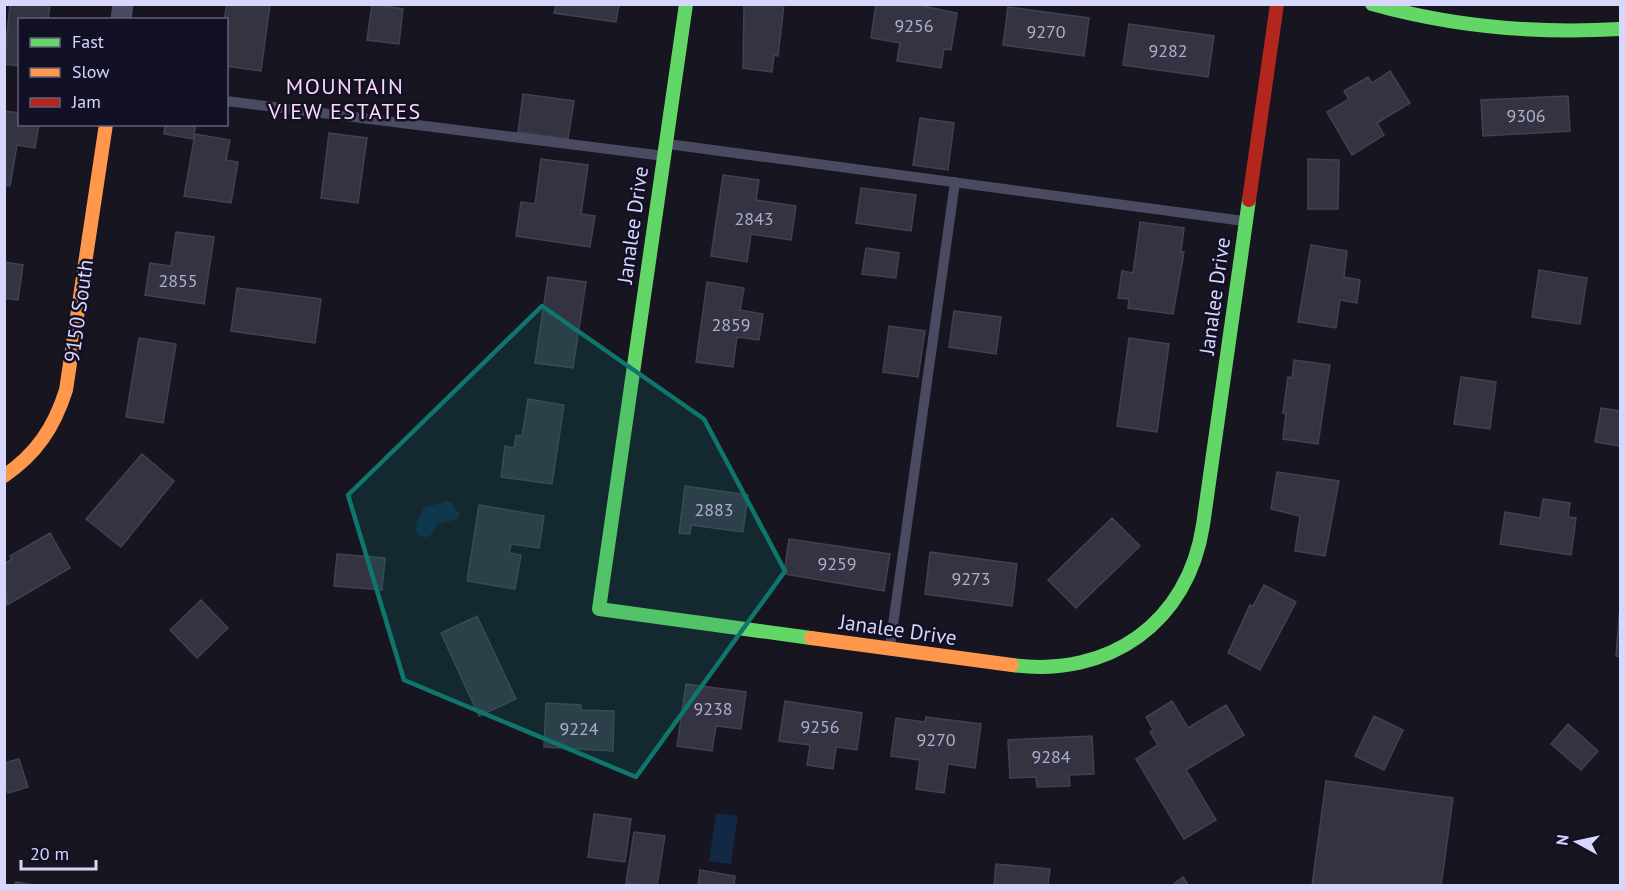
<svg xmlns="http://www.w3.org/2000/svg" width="1625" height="890" viewBox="0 0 1625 890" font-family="'PT Sans',sans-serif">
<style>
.water{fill:#112945}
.building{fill:#343342;stroke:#424053;stroke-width:1.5}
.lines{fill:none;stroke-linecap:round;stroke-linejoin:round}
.lane{stroke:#4a4b61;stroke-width:10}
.street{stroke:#4a4b61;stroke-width:21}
.fast{stroke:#63d668;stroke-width:14}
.slow{stroke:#ff974d;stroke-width:14}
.jam{stroke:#b3261e;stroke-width:14}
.marked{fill:#0f766e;fill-opacity:0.2;stroke:#0f766e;stroke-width:4.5;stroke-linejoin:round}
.labels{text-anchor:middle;stroke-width:5;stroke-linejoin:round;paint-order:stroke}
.number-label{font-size:18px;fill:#aeadce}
.street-label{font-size:21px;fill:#d7d6fd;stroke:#121025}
.neighbourhood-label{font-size:22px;letter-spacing:1.5px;fill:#fdd8f3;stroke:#121025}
</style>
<rect width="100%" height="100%" fill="#161520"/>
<path class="water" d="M 447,501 L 453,503 L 456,512 L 460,512 L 458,519 L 438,524 C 433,532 429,543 417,534 L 416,524 L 424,508 Z
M 716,813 L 738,816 L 731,864 L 709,861 Z"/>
<path class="building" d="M 10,4 L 50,4 L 48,20 L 20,20 L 20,66 L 4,64 Z
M 227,4 L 270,4 L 261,71 L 226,66 L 226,20 L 224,20 Z
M 372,4 L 403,9 L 399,44 L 367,40 Z
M 556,4 L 619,4 L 616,22 L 554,13 Z
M 744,4 L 784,4 L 778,56 L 774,55 L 772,72 L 743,68 Z
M 876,4 L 914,4 L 957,13 L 951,50 L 944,49 L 941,68 L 897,61 L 900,43 L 871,38 Z
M 1008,7 L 1089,18 L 1084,56 L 1003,45 Z
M 1129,24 L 1214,36 L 1208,77 L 1123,65 Z
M 1390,71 L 1410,103 L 1377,123 L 1384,135 L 1352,155 L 1327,112 L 1349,99 L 1344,91 L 1368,77 L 1372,83 Z
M 523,94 L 574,101 L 568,139 L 518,132 Z
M 1568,96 L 1570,131 L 1483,136 L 1481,100 Z
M 4,111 L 20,113 L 20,124 L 39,124 L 35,148 L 17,145 L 10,186 L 4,185 Z
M 920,118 L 954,123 L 948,170 L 913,165 Z
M 165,124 L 196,124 L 193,139 L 164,134 Z
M 329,133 L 367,138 L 358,203 L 321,198 Z
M 195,134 L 230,140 L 226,160 L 238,162 L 231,203 L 184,196 Z
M 541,159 L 588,165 L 581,214 L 595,216 L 590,247 L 516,236 L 521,202 L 535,204 Z
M 1308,159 L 1339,160 L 1338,209 L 1308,209 Z
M 723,175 L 759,180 L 756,200 L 796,206 L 791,240 L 751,234 L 747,262 L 711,256 Z
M 861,188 L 916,195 L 911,231 L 856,223 Z
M 1140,222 L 1184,228 L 1181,252 L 1184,252 L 1173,314 L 1128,308 L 1129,299 L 1118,298 L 1122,271 L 1133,273 Z
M 176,232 L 214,237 L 204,304 L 145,295 L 150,263 L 171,266 Z
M 1311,245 L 1347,251 L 1344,277 L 1360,280 L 1357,303 L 1340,300 L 1336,328 L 1298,322 Z
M 866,248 L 899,253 L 896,278 L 862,274 Z
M 4,262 L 23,265 L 18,300 L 4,298 Z
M 1539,270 L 1587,278 L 1580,324 L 1532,317 Z
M 548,277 L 586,282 L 573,368 L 535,363 Z
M 707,282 L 744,288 L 740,310 L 763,314 L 759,340 L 737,337 L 733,367 L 696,362 Z
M 237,288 L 321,299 L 315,343 L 231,331 Z
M 954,311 L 1001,317 L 996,354 L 949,347 Z
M 889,326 L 925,331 L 918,377 L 883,372 Z
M 139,338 L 176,344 L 163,423 L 126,417 Z
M 1129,338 L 1169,344 L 1157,432 L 1117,426 Z
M 1294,360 L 1330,365 L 1318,444 L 1283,439 L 1286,413 L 1283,413 L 1288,377 L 1292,378 Z
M 1461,377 L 1496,382 L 1490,429 L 1454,424 Z
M 528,399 L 564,405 L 552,484 L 501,477 L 505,446 L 514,448 L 516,435 L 522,436 Z
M 1601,408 L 1620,411 L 1620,446 L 1595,442 Z
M 142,454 L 174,481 L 121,547 L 86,519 Z
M 1277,472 L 1339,481 L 1325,556 L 1295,551 L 1300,516 L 1271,509 Z
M 685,486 L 748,495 L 743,532 L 691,525 L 690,534 L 679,533 Z
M 1543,499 L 1570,503 L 1568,517 L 1576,518 L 1571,555 L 1500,544 L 1505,512 L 1540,518 Z
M 479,505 L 544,516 L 539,548 L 511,544 L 509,553 L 521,555 L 515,589 L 467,581 Z
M 1112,518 L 1140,546 L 1076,608 L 1048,580 Z
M 50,533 L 70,568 L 7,605 L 4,564 L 12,559 L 10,556 Z
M 789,539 L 890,554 L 884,591 L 784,574 Z
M 930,552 L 1017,564 L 1012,606 L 925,594 Z
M 337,554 L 385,558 L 382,590 L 334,586 Z
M 1264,585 L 1296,602 L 1260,670 L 1228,653 L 1250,605 L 1253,606 Z
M 201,600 L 228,628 L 197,658 L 170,630 Z
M 1620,606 L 1620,657 L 1616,656 Z
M 477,616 L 516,699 L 479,716 L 441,633 Z
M 686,684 L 746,692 L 741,729 L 716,726 L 712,751 L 677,746 Z
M 785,701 L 862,713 L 857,750 L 836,747 L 833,769 L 807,765 L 810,745 L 779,741 Z
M 1172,701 L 1188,728 L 1226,705 L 1244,735 L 1186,770 L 1216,820 L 1184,839 L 1136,759 L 1158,745 L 1150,732 L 1153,730 L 1146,717 Z
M 546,703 L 581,705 L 581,710 L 614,711 L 613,751 L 544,747 Z
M 1374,716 L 1403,730 L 1384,770 L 1355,756 Z
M 926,717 L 981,724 L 975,768 L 948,764 L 944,793 L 916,789 L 920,760 L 891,756 L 896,718 L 925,722 Z
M 1568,724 L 1598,751 L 1581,770 L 1551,744 Z
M 1092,736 L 1094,774 L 1069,775 L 1070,786 L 1037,787 L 1036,777 L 1010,778 L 1008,740 Z
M 19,759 L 28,787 L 8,793 L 4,782 L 4,763 Z
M 1326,781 L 1453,798 L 1441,886 L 1312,886 Z
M 594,814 L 631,819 L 625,862 L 588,857 Z
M 634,832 L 665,836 L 657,886 L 626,883 Z
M 996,864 L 1050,869 L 1048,886 L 994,886 Z
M 700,870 L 735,876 L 734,886 L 698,886 Z
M 1183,877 L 1189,886 L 1171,886 Z
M 16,882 L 39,886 L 15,886 Z"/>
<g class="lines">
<path class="lane" d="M 226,101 L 664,156
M 668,144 L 1244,221
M 890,646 L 955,182"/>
<path class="street" d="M 121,20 L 123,4"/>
<path class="fast" d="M 686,4 L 599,609 L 811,638
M 1372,4 C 1454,27 1535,34 1620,29
M 1012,665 C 1109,678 1188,623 1203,525 L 1249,200"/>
<path class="slow" d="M 4,476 C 36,454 54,428 66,390 L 106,124
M 811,638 L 1012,665"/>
<path class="jam" d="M 1249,200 L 1277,4"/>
</g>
<path class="marked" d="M 542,306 L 704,419 L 785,571 L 636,777 L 404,680 L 348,495 Z"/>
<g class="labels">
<g class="number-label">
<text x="914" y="32">9256</text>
<text x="1046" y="38">9270</text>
<text x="1168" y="57">9282</text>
<text x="1526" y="122">9306</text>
<text x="754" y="225">2843</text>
<text x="178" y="287">2855</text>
<text x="731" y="331">2859</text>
<text x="714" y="516">2883</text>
<text x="837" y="570">9259</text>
<text x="971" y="585">9273</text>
<text x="713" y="715">9238</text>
<text x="820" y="733">9256</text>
<text x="579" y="735">9224</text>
<text x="936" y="746">9270</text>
<text x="1051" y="763">9284</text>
</g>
<g class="street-label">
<text transform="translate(633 225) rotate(-82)" y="7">Janalee Drive</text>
<text transform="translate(1215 296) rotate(-82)" y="7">Janalee Drive</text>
<text transform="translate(79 311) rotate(-82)" y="7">9150 South</text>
<text transform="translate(898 630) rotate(8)" y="7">Janalee Drive</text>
</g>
<g class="neighbourhood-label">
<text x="345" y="94">MOUNTAIN<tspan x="345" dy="25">VIEW ESTATES</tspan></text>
</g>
</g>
<rect width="1625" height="890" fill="none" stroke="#d7d6fd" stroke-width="12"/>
<rect x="18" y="18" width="210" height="108" fill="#121025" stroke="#615f7b" stroke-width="1.5"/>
<rect x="30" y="38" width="30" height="9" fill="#63d668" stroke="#615f7b" stroke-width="1.5"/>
<text x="72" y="48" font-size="18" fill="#d7d6fd">Fast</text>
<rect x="30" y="68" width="30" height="9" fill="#ff974d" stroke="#615f7b" stroke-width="1.5"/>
<text x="72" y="78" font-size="18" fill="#d7d6fd">Slow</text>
<rect x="30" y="98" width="30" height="9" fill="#b3261e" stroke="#615f7b" stroke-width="1.5"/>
<text x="72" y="108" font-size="18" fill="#d7d6fd">Jam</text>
<g transform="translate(1577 842) rotate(278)" stroke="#121025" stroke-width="4.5" paint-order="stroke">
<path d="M0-4.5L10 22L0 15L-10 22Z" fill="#d7d6fd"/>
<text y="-9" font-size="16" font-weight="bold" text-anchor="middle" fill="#d7d6fd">N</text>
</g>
<path d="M21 860v9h75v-9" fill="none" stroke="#d7d6fd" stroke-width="3"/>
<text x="30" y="860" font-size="18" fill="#d7d6fd" stroke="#121025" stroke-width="4.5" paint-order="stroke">20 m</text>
</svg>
